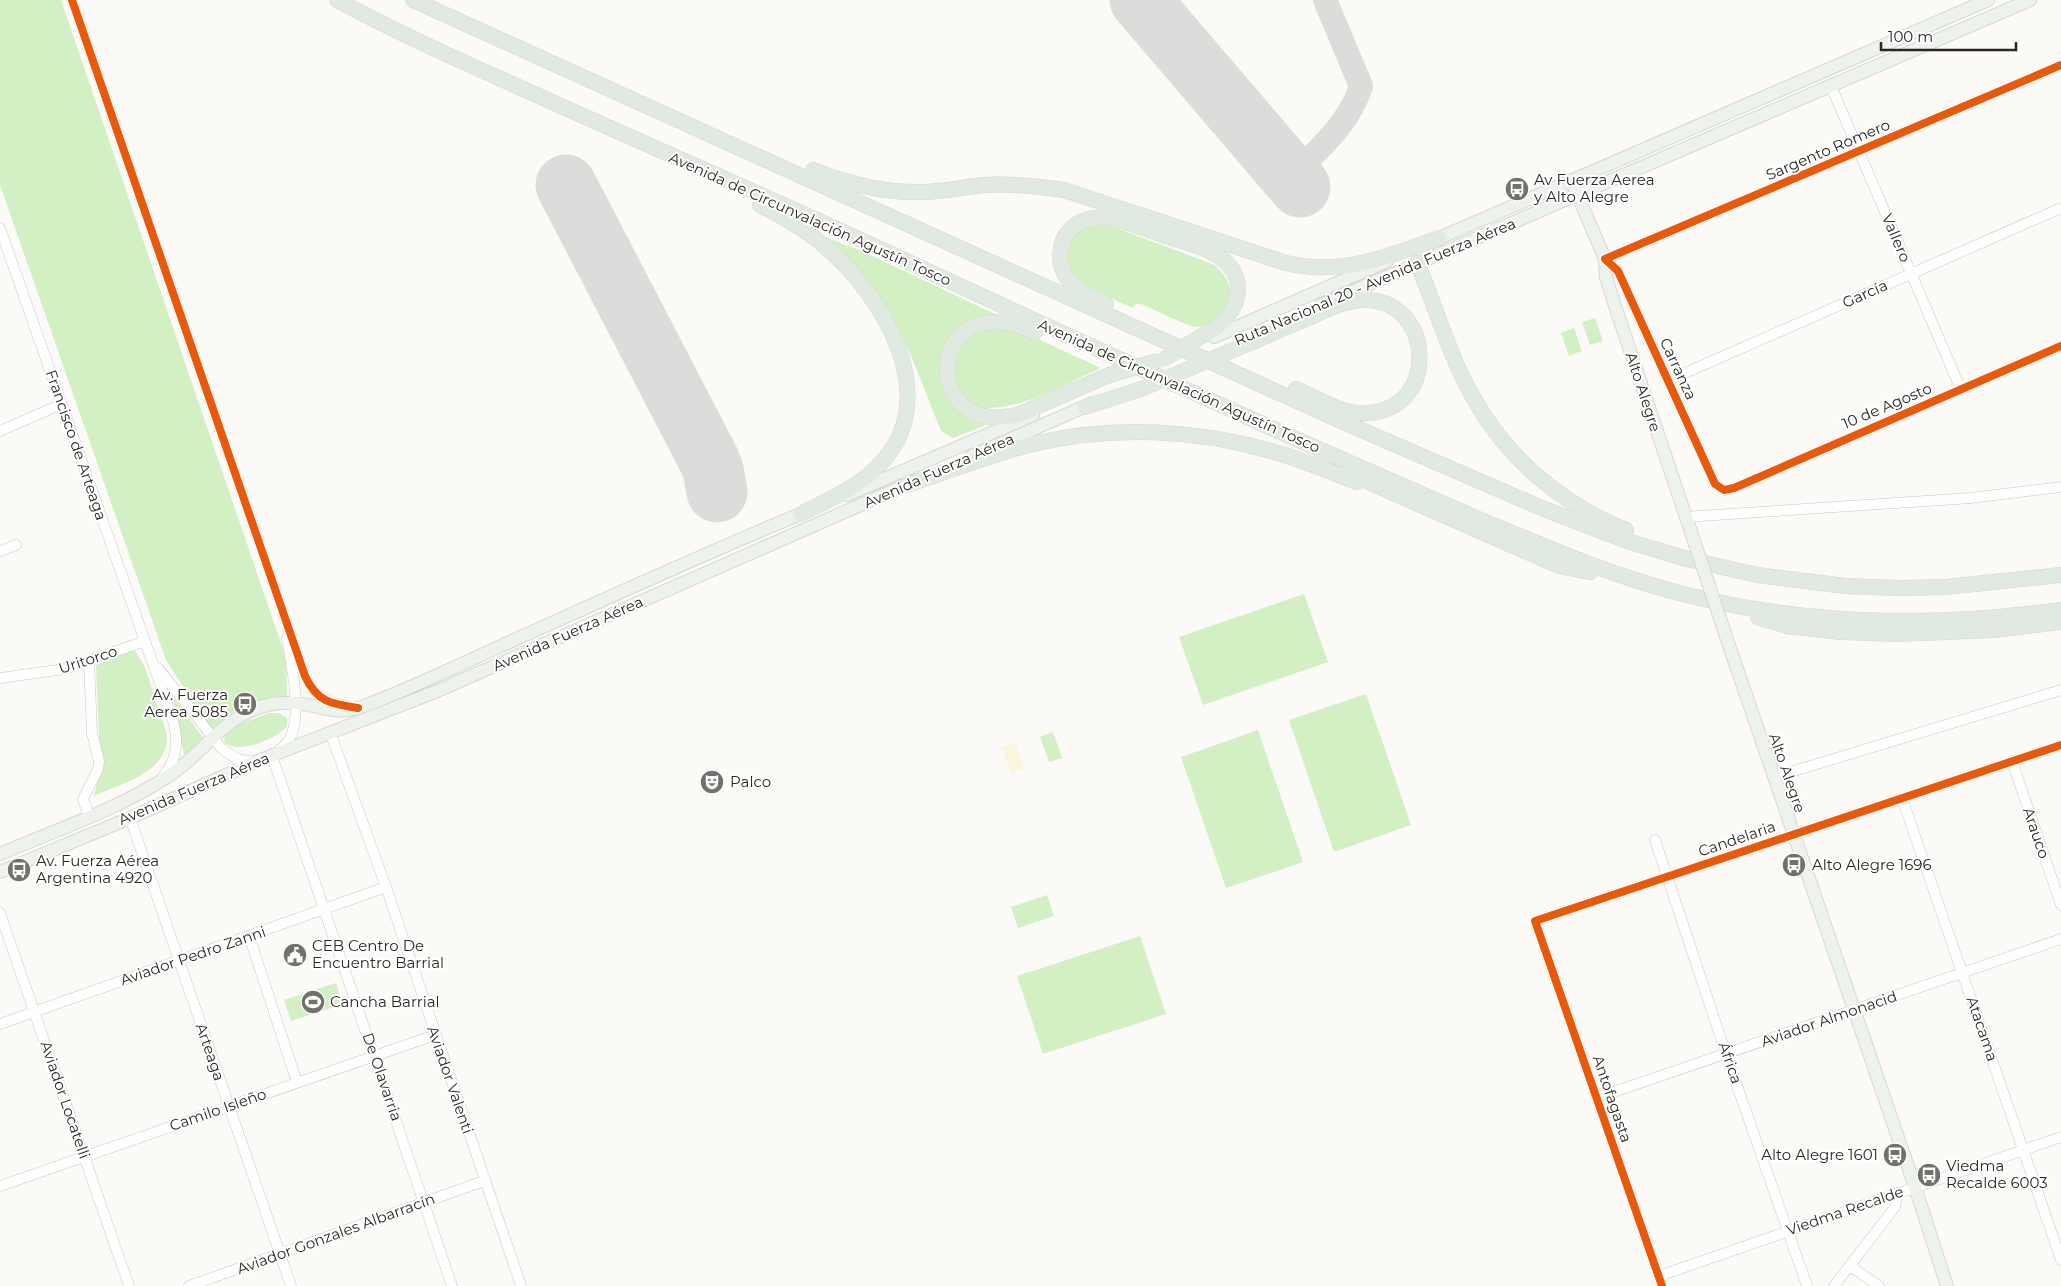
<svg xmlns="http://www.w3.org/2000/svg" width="2061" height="1286" viewBox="0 0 2061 1286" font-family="Montserrat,sans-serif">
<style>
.green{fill:#d2f0c4}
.sand{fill:#fbf5df}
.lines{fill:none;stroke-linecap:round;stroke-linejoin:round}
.taxiway{stroke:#dddcda;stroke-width:24}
.runway{stroke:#dddcda;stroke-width:61}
.minor-casing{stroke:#c9c7c5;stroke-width:11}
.major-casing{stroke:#d8d6d4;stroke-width:14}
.highway-casing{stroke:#d8d6d4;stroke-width:16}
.minor{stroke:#fffefe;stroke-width:10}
.major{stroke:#edf2ed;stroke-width:12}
.highway{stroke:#e1eae1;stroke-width:15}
.major-bridge-casing{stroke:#d8d6d4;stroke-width:14;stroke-linecap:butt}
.highway-bridge-casing{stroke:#d8d6d4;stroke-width:16;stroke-linecap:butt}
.major-bridge{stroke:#edf2ed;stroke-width:12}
.highway-bridge{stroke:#e1eae1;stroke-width:15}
.cycleway-casing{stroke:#fff;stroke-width:11}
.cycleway{stroke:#e8590c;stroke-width:8}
.labels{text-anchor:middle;stroke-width:4;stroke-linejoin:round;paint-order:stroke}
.street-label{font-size:15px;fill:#292724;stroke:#fff}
.poi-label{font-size:15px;fill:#292724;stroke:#fff;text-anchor:start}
</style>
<rect width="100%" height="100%" fill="#fcfaf7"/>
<path class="green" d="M 0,0 L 61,0 L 286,658 L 287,697 C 259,699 229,707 211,731 L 166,660 L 0,185 Z
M 1099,224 L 1119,229 L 1215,265 C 1223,273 1229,280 1230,292 C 1232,309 1213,328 1196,327 C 1189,327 1151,308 1141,304 L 1135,304 L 1133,308 C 1110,297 1051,279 1071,242 C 1077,230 1087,226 1099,224 Z
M 825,237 L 862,251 L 999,316 C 969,317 944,335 941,367 C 940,372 941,381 944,385 C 952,397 974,412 985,422 L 984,426 L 953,438 L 941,431 C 920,379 902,323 867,279 C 855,264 840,252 825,240 Z
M 1595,318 L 1603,341 L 1590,345 L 1582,322 Z
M 991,327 L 1027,334 L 1101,368 C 1067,383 1026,408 988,408 L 987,411 L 965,400 L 953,377 L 957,350 L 970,335 Z
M 1574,328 L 1582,351 L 1569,356 L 1561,333 Z
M 1304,594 L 1328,662 L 1203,705 L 1179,637 Z
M 134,649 L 144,665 L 167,734 C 169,773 122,783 94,796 L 102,762 L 99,738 L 96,665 Z
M 1366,694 L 1411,825 L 1334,852 L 1289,720 Z
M 172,695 L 204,739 L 184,755 Z
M 269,713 L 279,713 L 287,718 L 287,726 C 278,739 238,754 225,743 L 224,735 L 232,727 Z
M 1258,730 L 1303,862 L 1226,888 L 1181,757 Z
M 1053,732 L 1062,758 L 1049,762 L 1040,737 Z
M 1047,895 L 1054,916 L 1018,928 L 1011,907 Z
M 1140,936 L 1166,1014 L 1043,1054 L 1017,976 Z
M 336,983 L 343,1004 L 291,1021 L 284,1000 Z"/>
<path class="sand" d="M 1015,742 L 1024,768 L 1011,773 L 1002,747 Z"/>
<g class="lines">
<path class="taxiway" d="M 1291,177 C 1317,151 1350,123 1361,86 L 1325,0"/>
<path class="runway" d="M 1140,0 L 1300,187
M 566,185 L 709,460 L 713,470 L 717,492"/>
<g class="minor-casing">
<path id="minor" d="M 72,0 L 305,676 C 314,695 326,703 347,706
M 2061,65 L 1605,259 L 1618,271 L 1715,484 L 1724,490 L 1734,488 L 2061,346
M 1831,86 L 1961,390
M 0,228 L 173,721 C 179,743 177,759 162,778
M 1669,380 L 2061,208
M 0,431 L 62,404
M 1685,517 L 1971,498 L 2061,487
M 0,551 L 16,545
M 287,638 C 291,665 302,710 291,736 C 287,745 280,750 272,756 L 452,1286
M 89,661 L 92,733 L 99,761 L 98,769 L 83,799 L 89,816
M 158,668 L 222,749 L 237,759 L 255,762
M 0,678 L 65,669 L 145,641
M 330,732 L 386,887 L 521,1286
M 2012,761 L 2061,905
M 1774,777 L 2061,690
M 1902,798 L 2061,1260
M 130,818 L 291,1286
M 1655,840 L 1726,1054 L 1807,1286
M 0,913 L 129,1286
M 249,936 L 297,1082
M 0,1024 L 386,887
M 1596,1098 L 2061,939
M 0,1186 L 435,1035
M 1850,1266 L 1879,1286
M 1659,1276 L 2061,1137
M 189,1286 L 484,1181
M 1662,1286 L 1535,921 L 2061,745
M 1834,1286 L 1895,1207 L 1897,1193"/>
</g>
<g class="major-casing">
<path id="major" d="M 1575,189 L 1605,259 L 1606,277 L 1614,303 L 1690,529
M 1430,242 L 1988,0
M 1321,305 L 2030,0
M 1214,337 L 1387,261
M 972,456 L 1093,403
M 847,495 L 1033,415
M 1733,657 L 1915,1187 L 1947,1286
M 0,854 C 56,830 116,810 167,777 C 200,757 217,724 255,709 C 267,704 282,702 295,703 C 320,705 335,716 361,707 C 413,688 463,663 514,640 C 612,596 710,551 810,510
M 0,872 L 130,818 L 255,762 L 435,692 L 915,481"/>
</g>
<g class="highway-casing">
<path id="highway" d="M 337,0 C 400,34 465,63 530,92 C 649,146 768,197 887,252 C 1019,314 1152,374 1285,434 C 1350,463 1416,492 1481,520 C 1550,549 1619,579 1691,596 C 1813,626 1937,627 2061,610
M 413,0 L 1350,425 L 1544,509 L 1630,542 L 1687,559 L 1757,575 L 1845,586 L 1900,588 L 1946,587 L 2061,575
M 813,170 C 848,184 885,193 922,192 C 943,192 963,187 984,185 C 1011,183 1037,186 1064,190 L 1286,263 C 1340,276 1388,257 1439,238
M 760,205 C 780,215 799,226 816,239 C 873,283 940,382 890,452 C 869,483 832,498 801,514
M 1417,263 C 1436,307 1449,355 1473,397 C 1506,457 1562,505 1626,530
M 1106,304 C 1085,295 1062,284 1060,258 C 1060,248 1062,238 1070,230 C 1095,204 1134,226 1163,235 C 1183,242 1210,247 1226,262 C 1251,286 1233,320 1207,333
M 1035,332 C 924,282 917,442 1020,414 L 1109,375
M 1238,348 C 1261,338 1285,328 1308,318 C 1326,310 1343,301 1362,300 C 1434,297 1441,409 1368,413 C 1344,415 1318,399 1296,389
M 1085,407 L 1141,389
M 1348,473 L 1559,566 L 1590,572
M 907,485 C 950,471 993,453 1037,443 C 1114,426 1195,429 1271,451 C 1300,459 1328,471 1357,482
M 1758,617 L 1787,626 L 1842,632 L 1896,634 L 1994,630 L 2061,622"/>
</g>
<use href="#minor" class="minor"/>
<use href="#major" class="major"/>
<use href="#highway" class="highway"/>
<g class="major-bridge-casing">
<path id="major-bridge" d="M 1690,529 L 1733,657"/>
</g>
<g class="highway-bridge-casing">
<path id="highway-bridge" d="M 1164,359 L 1207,333
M 1109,375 L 1158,361
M 1141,389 L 1238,348"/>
</g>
<use href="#major-bridge" class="major-bridge"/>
<use href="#highway-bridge" class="highway-bridge"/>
<g class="cycleway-casing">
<path id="cycleway" d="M 72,0 L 305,676 C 317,702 331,704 358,708
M 2061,65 L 1605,259 L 1618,271 L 1715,484 L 1724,490 L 1734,488 L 2061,346
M 1662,1286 L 1535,921 L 2061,745"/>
</g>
<use href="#cycleway" class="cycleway"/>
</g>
<defs>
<g id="bus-disc" transform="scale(1.25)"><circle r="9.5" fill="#73716e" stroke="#fff"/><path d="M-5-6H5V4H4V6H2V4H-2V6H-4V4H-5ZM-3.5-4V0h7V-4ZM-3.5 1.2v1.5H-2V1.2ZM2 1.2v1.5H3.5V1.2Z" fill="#fff"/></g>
<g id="theatre-disc" transform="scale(1.25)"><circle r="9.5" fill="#73716e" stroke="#fff"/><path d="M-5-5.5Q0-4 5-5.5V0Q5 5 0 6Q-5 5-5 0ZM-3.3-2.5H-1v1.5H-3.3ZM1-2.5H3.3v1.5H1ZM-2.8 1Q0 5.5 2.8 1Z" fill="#fff"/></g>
<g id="civic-disc" transform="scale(1.25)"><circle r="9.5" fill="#73716e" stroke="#fff"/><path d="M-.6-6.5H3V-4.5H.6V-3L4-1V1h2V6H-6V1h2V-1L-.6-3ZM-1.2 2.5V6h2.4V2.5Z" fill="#fff"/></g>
<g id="stadium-disc" transform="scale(1.25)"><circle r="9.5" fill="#73716e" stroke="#fff"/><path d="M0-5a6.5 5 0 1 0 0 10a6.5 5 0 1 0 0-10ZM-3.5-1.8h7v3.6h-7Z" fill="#fff"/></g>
</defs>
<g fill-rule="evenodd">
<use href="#bus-disc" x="1517" y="189"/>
<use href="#bus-disc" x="245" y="704"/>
<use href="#theatre-disc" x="712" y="782"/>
<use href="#bus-disc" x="1794" y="865"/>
<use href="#bus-disc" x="19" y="870"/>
<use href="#civic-disc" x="295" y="955"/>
<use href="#stadium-disc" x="313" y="1002"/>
<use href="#bus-disc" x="1895" y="1155"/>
<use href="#bus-disc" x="1929" y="1175"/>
</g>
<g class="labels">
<g class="street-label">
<text transform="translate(1828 150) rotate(-23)" y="5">Sargento Romero</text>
<text transform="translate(810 219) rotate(24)" y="5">Avenida de Circunvalación Agustín Tosco</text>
<text transform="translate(1896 238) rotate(67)" y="5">Vallero</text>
<text transform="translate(1375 282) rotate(-23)" y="5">Ruta Nacional 20 - Avenida Fuerza Aérea</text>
<text transform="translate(1865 294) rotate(-24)" y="5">García</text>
<text transform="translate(1678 369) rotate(65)" y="5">Carranza</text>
<text transform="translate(1179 386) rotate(24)" y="5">Avenida de Circunvalación Agustín Tosco</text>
<text transform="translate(1643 392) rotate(72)" y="5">Alto Alegre</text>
<text transform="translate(1887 406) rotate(-23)" y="5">10 de Agosto</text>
<text transform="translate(76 445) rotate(71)" y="5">Francisco de Arteaga</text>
<text transform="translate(939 471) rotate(-24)" y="5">Avenida Fuerza Aérea</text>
<text transform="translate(568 634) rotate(-24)" y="5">Avenida Fuerza Aérea</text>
<text transform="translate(88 660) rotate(-18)" y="5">Uritorco</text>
<text transform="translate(1787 773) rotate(71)" y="5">Alto Alegre</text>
<text transform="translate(194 789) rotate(-23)" y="5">Avenida Fuerza Aérea</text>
<text transform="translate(2036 833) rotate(71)" y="5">Arauco</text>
<text transform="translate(1737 839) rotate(-19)" y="5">Candelaria</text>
<text transform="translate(193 956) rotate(-19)" y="5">Aviador Pedro Zanni</text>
<text transform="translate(1829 1019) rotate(-19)" y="5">Aviador Almonacid</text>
<text transform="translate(1982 1029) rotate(71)" y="5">Atacama</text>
<text transform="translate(210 1052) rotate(71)" y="5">Arteaga</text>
<text transform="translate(1730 1063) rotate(71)" y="5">África</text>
<text transform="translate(382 1077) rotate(71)" y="5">De Olavarria</text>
<text transform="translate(450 1080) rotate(71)" y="5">Aviador Valenti</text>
<text transform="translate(1612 1099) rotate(71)" y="5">Antofagasta</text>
<text transform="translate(65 1100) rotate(71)" y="5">Aviador Locatelli</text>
<text transform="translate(218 1110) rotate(-19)" y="5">Camilo Isleño</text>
<text transform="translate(1845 1211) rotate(-19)" y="5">Viedma Recalde</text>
<text transform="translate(336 1234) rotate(-20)" y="5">Aviador Gonzales Albarracín</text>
</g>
<g class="poi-label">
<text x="1534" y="185">Av Fuerza Aerea<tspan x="1534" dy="17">y Alto Alegre</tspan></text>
<text x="228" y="700" text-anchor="end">Av. Fuerza<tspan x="228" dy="17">Aerea 5085</tspan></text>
<text x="730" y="787">Palco</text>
<text x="36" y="866">Av. Fuerza Aérea<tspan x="36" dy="17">Argentina 4920</tspan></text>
<text x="1812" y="870">Alto Alegre 1696</text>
<text x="312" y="951">CEB Centro De<tspan x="312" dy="17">Encuentro Barrial</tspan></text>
<text x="330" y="1007">Cancha Barrial</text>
<text x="1878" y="1160" text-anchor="end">Alto Alegre 1601</text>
<text x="1946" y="1171">Viedma<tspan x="1946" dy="17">Recalde 6003</tspan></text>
</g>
</g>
<path d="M1881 42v8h135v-8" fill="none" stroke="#292724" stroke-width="2.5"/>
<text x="1888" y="42" font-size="15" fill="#292724" stroke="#ffffff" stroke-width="4" paint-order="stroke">100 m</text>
</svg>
